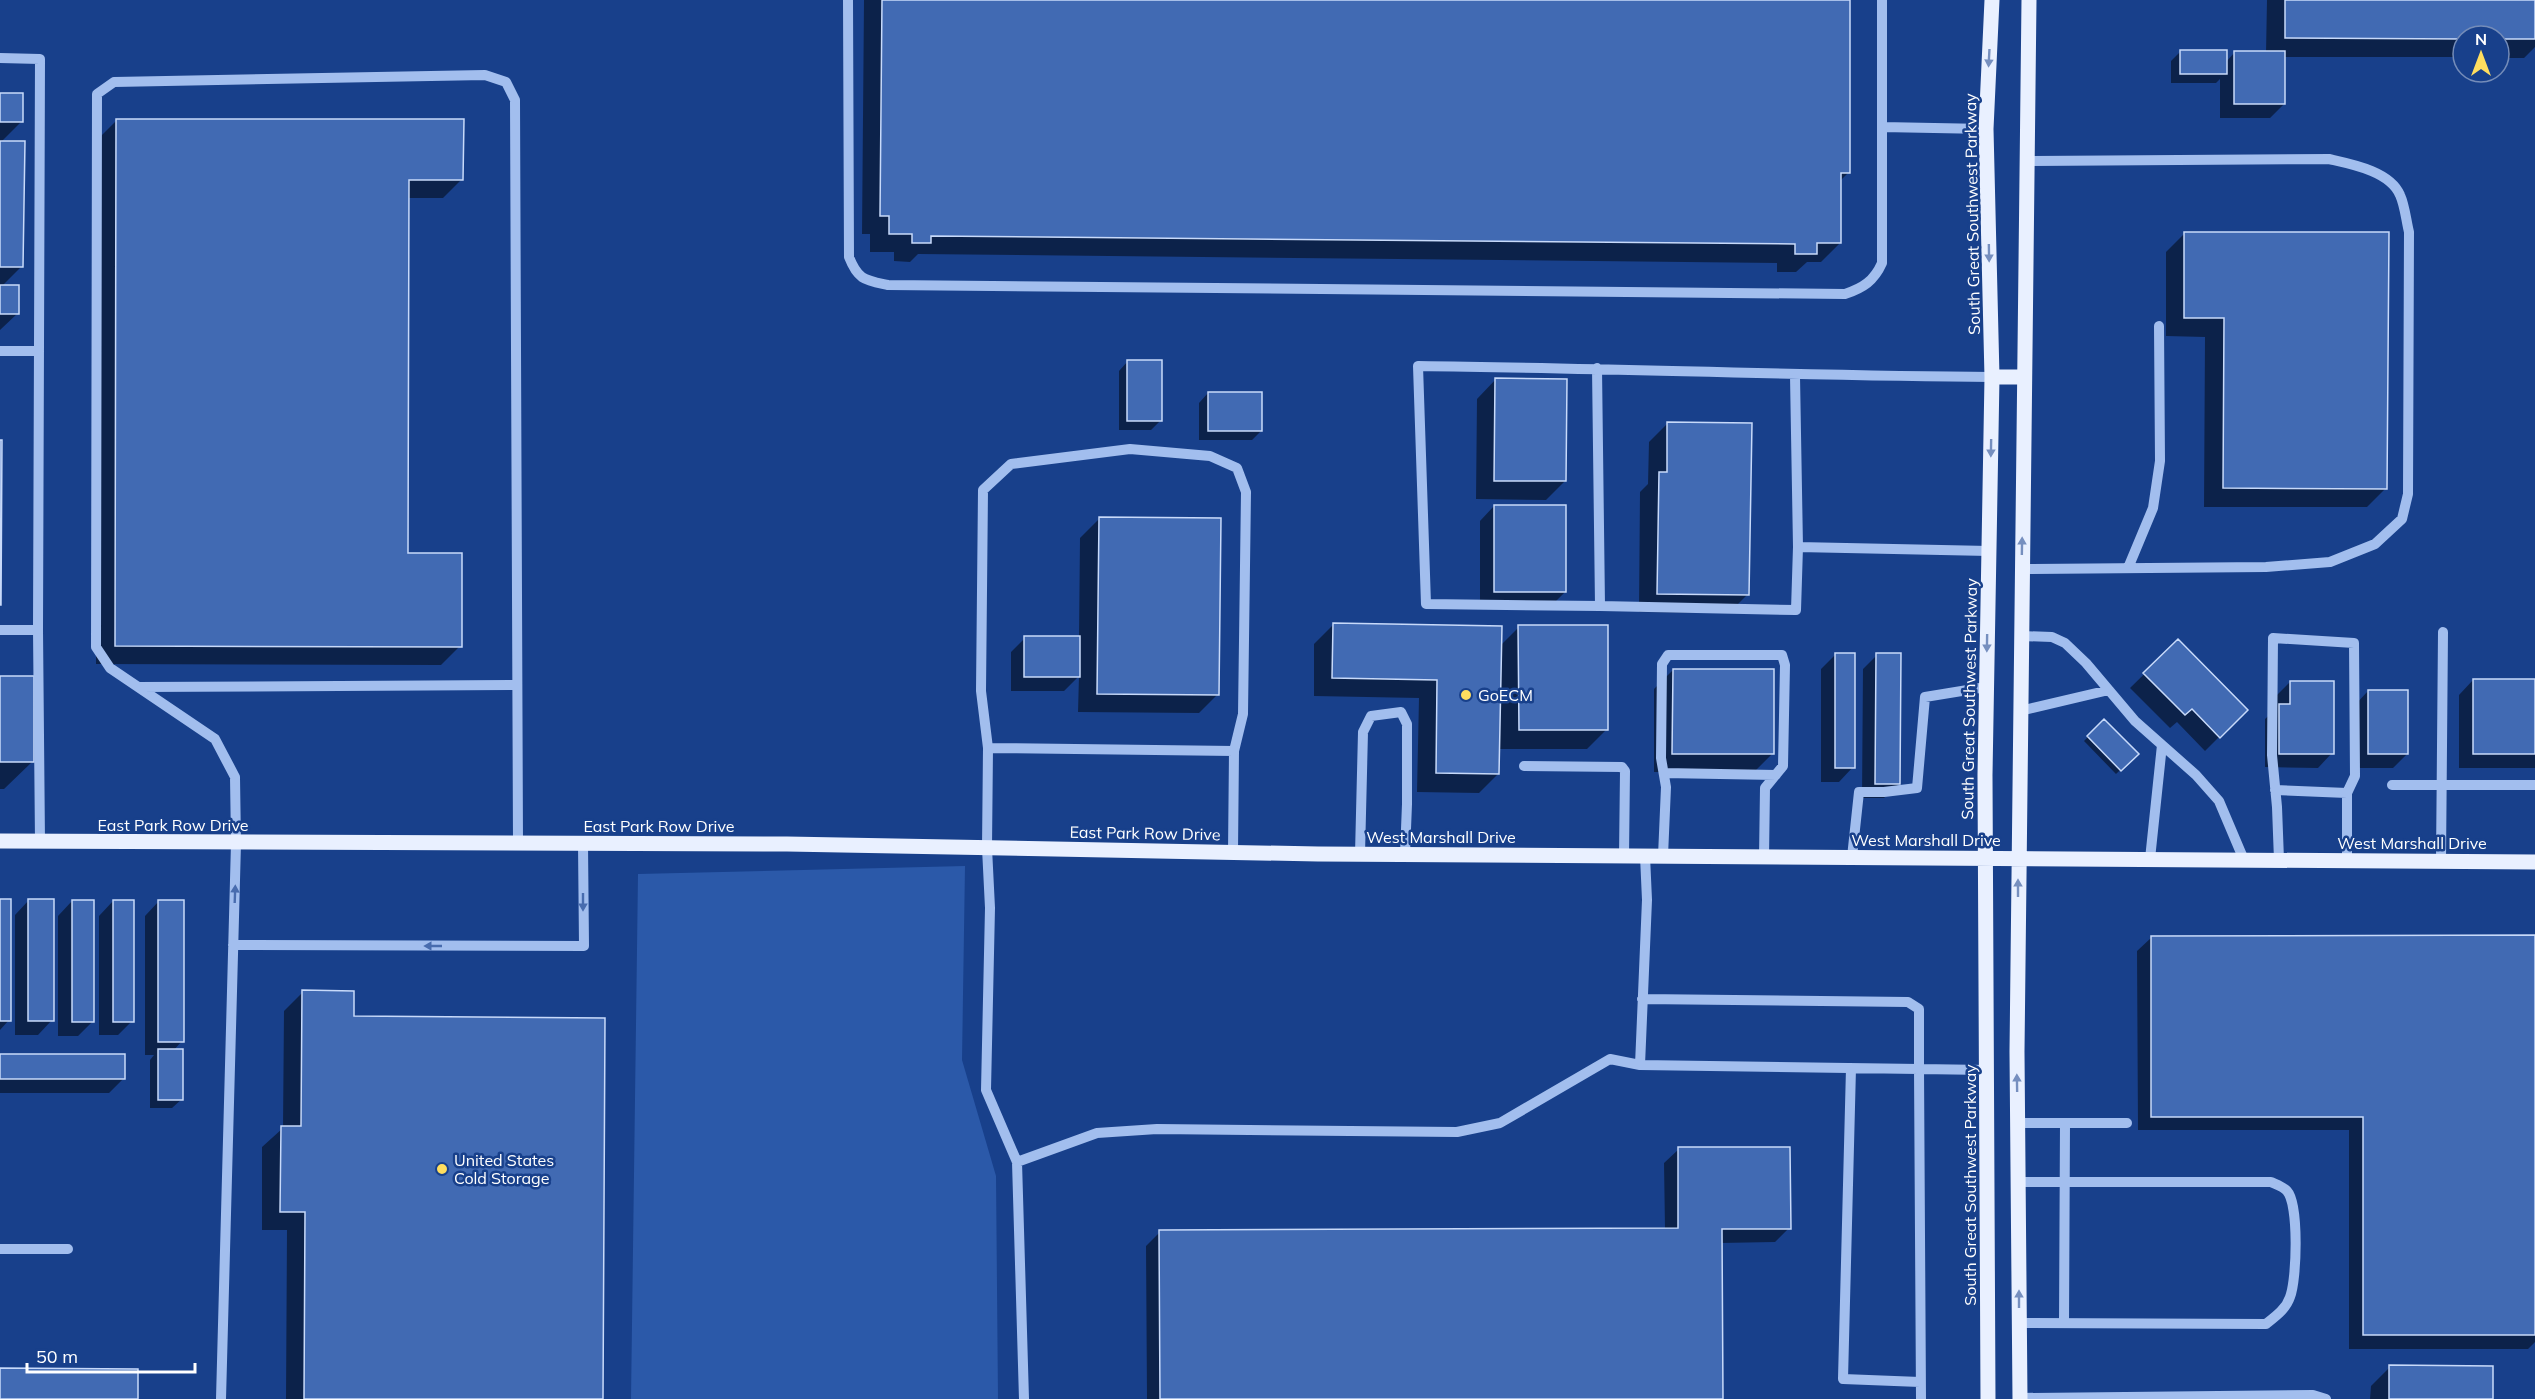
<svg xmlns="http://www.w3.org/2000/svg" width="2535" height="1399" viewBox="0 0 2535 1399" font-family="Mulish,sans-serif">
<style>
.green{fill:#2b59a9}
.shadow{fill:#0007}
.building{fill:#416ab3;stroke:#c8dafa;stroke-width:1.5}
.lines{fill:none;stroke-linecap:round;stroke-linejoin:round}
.minor{stroke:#a2beee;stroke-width:10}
.major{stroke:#e9f0ff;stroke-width:15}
.oneway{fill:#768fbf}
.oneway2{fill:#486cae}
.poi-dot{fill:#ffde5f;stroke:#18408b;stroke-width:2}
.labels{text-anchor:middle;stroke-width:5;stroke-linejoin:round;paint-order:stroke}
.street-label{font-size:16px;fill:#fff;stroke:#18408b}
.poi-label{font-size:16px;fill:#fff;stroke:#18408b;text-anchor:start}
</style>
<rect width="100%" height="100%" fill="#18408b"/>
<path class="green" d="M 965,866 L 962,1060 L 996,1176 L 998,1399 L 631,1399 L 638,874 Z"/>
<path class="shadow" d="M 864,0 L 1849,0 L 1848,173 L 1840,181 L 1840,243 L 1821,262 L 1807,262 L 1796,272 L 1777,272 L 1777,263 L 918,254 L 910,262 L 894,261 L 894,252 L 870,252 L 870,234 L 862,234 Z
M 2267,0 L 2535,0 L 2535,47 L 2524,58 L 2499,58 L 2499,36 L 2463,36 L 2463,57 L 2284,57 L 2284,104 L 2270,118 L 2220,118 L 2220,79 L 2216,83 L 2171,83 L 2171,61 L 2180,52 L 2226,62 L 2234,53 L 2266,53 Z
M 0,95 L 21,122 L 1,142 L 22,266 L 2,286 L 18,313 L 0,330 Z
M 117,120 L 462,179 L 443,198 L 407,198 L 406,554 L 460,646 L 441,665 L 96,664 L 98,139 Z
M 2185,233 L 2386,488 L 2367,507 L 2204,507 L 2205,337 L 2166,336 L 2166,252 Z
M 1128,361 L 1160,421 L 1151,430 L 1119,430 L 1119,371 Z
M 1496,379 L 1565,481 L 1546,500 L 1476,499 L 1477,399 Z
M 1208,393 L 1261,431 L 1252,440 L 1199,440 L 1199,403 Z
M 1668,423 L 1748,594 L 1729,613 L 1639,612 L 1640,492 L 1648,484 L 1649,442 Z
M 1494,506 L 1565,592 L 1551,606 L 1480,606 L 1480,521 Z
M 1099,519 L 1218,694 L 1199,713 L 1078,712 L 1079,676 L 1064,691 L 1011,691 L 1011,652 L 1025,638 L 1079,638 L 1080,538 Z
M 1333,625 L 1500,646 L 1519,627 L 1606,730 L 1587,749 L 1498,749 L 1498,774 L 1479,793 L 1417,792 L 1419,698 L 1314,696 L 1314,644 Z
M 2178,641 L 2246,710 L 2205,751 L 2177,722 L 2170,728 L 2130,688 Z
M 1835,655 L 1853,767 L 1839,782 L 1821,782 L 1821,669 Z
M 1877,655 L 1899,784 L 1884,798 L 1862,798 L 1863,669 Z
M 1673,670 L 1772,754 L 1753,773 L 1654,772 L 1654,689 Z
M 0,678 L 32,762 L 4,789 L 0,789 Z
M 2473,680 L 2535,680 L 2535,768 L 2459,768 L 2459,695 Z
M 2290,682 L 2332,753 L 2318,768 L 2265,767 L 2265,719 L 2276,709 L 2276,696 Z
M 2368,691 L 2407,754 L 2393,768 L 2354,768 L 2354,706 Z
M 2104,721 L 2137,754 L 2116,774 L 2084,741 Z
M 0,900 L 9,1020 L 0,1030 Z
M 29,900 L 52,1020 L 38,1035 L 15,1035 L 15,915 Z
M 72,901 L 92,1022 L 78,1036 L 58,1036 L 58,916 Z
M 113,901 L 132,1021 L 118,1035 L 99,1035 L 99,916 Z
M 159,901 L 182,1041 L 173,1051 L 182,1099 L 172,1108 L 150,1108 L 150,1060 L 154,1055 L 145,1055 L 145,916 Z
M 2535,936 L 2535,1342 L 2528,1349 L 2349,1349 L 2349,1130 L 2138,1130 L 2137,951 L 2152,937 Z
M 303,992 L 601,1399 L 286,1399 L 287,1230 L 262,1230 L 262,1147 L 283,1128 L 284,1011 Z
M 0,1056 L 123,1079 L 109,1093 L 0,1093 Z
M 1679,1149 L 1789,1228 L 1775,1242 L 1720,1243 L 1721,1399 L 1147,1399 L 1146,1246 L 1160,1232 L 1665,1229 L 1664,1163 Z
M 2390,1367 L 2492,1399 L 2370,1399 L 2371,1386 Z"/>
<path class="building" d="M 882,0 L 1850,0 L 1850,173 L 1841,173 L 1841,243 L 1817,243 L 1817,254 L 1795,254 L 1795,244 L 931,236 L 931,243 L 912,243 L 912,234 L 889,234 L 889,216 L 880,216 Z
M 2285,0 L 2535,0 L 2535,39 L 2499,39 L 2499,36 L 2463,36 L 2463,39 L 2285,38 Z
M 2180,50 L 2227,50 L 2227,74 L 2180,74 Z
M 2234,51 L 2285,51 L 2285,104 L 2234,104 Z
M 0,93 L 23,93 L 23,122 L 0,122 Z
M 116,119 L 464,119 L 463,180 L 409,180 L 408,553 L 462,553 L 462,647 L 115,646 Z
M 0,141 L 25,141 L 23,267 L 0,267 Z
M 2184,232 L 2389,232 L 2387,489 L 2223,488 L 2224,318 L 2184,318 Z
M 0,285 L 19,285 L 19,314 L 0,314 Z
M 1127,360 L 1162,360 L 1162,421 L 1127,421 Z
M 1495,378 L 1567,379 L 1566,481 L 1494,481 Z
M 1208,392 L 1262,392 L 1262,431 L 1208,431 Z
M 1667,422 L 1752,423 L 1749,595 L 1657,594 L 1659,472 L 1667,472 Z
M 0,440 L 2,440 L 1,605 L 0,605 Z
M 1494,505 L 1566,505 L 1566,592 L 1494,592 Z
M 1099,517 L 1221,518 L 1219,695 L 1097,694 Z
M 1333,623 L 1502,626 L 1499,774 L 1436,773 L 1437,680 L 1332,678 Z
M 1518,625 L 1608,625 L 1608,730 L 1519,730 Z
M 1024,636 L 1080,636 L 1080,677 L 1024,677 Z
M 2178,639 L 2248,710 L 2220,738 L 2192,709 L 2185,715 L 2143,673 Z
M 1835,653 L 1855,653 L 1855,768 L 1835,768 Z
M 1876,653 L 1901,653 L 1900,784 L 1875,784 Z
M 1673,669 L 1774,669 L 1774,754 L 1672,754 Z
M 0,676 L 34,676 L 34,762 L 0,762 Z
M 2473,679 L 2535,679 L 2535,754 L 2473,754 Z
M 2290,681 L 2334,681 L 2334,754 L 2279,754 L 2279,704 L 2290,704 Z
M 2368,690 L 2408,690 L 2408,754 L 2368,754 Z
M 2104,719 L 2139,754 L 2121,771 L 2087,736 Z
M 0,899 L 11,899 L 11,1021 L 0,1021 Z
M 28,899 L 54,899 L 54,1021 L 28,1021 Z
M 72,900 L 94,900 L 94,1022 L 72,1022 Z
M 113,900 L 134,900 L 134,1022 L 113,1022 Z
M 158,900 L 184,900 L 184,1042 L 158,1042 Z
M 2535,935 L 2535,1335 L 2363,1335 L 2363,1117 L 2151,1117 L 2151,936 Z
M 302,990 L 354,991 L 354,1016 L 605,1018 L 603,1399 L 304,1399 L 305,1212 L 280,1212 L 281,1126 L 301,1126 Z
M 158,1049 L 183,1049 L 183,1100 L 158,1100 Z
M 0,1054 L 125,1054 L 125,1079 L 0,1079 Z
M 1678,1147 L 1790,1147 L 1791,1229 L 1722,1229 L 1723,1399 L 1160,1399 L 1159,1230 L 1678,1228 Z
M 2389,1365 L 2493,1366 L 2493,1399 L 2389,1399 Z
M 0,1368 L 138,1369 L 138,1399 L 0,1399 Z"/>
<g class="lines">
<path class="minor" d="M 848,0 L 849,257 C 858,280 865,280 888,285 L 1845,294 C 1863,288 1874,281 1882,263 L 1882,127
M 1882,0 L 1882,127 L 1986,129
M 0,58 L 40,59 L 38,630
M 0,351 L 39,351
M 1597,368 L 1600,606 L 1796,610 L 1798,547 L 1795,376
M 1798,547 L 1989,551
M 2128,568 L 2153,508 L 2160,461 L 2159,326
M 2021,569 L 2266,567 L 2330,562 L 2375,544 L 2402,519 L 2408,494 L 2409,232 C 2406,220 2405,206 2400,195 C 2390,171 2351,164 2329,159 L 2026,161
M 1600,606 L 1426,604 L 1418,366 C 1610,368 1801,376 1992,377
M 0,630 L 38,630 L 40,842
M 2021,636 L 2052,637 L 2065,643 L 2086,663 L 2135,721 L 2196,775 L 2219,801 L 2244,860
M 139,687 L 517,685
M 2020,711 L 2109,690
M 988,748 L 981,691 L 983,490 L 1011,464 L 1130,449 L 1210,456 L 1237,468 L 1246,492 L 1243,714 L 1234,751
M 1524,766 L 1622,767 L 1625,771 L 1624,856
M 1664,773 L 1776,775
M 2392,785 L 2535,785
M 2275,790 L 2347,793 L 2347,860
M 1233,852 L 1234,751 L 988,748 L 987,848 L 990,908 L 986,1090 L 1017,1162 L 1097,1133 L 1157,1129 L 1457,1132 L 1500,1123 L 1610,1059 L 1640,1065 L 1919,1069 L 1919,1009 L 1908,1002 L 1642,999
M 1360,854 L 1363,732 L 1371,716 L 1401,712 L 1407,724 L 1407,804 L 1405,854
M 1663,856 L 1666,787 L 1661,758 L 1662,664 L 1668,655 L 1782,655 L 1785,665 L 1783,766 L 1765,788 L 1764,857
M 1852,857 L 1859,792 L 1884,792 L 1917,788 L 1925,697 L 1986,687
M 2150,859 L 2162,745
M 2279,860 L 2277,807 L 2272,755 L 2273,638 L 2354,643 L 2355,776 L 2347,793
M 2441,861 L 2443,632
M 233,945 L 584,946 L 583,844
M 1640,1065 L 1647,900 L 1645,856
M 1851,1068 L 1843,1379 L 1920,1382
M 2018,1123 L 2127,1123
M 1017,1162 L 1024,1399
M 2018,1182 L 2271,1182 C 2275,1184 2284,1187 2287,1191 C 2299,1204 2297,1279 2290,1297 C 2286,1309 2276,1316 2266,1324 L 2019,1323
M 0,1249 L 68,1249
M 2064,1323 L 2065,1123
M 2020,1398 L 2313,1395 L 2326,1399
M 221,1399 L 236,843 L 235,777 L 215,739 L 110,668 L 96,647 L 97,94 L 114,82 L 485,75 L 506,82 L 515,100 L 518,844
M 1921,1399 L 1919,1069 L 1987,1070"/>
<path class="major" d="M 1992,377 L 2023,377
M 0,841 L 787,844 L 1318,854 L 2535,862
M 1988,1399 L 1985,775 L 1992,377 L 1986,129 L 1992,0
M 2020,1399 L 2017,1052 L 2029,0"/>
</g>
<defs><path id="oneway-solid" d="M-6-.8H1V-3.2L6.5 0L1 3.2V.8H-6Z" transform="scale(1.5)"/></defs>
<g class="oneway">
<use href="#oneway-solid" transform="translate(1989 58) rotate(93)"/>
<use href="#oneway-solid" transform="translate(1989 253) rotate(89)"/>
<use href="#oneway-solid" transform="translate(1991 448) rotate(91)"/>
<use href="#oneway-solid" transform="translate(2022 546) rotate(-89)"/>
<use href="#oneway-solid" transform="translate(1987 643) rotate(91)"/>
<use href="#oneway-solid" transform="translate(2018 888) rotate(-90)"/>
<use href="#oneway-solid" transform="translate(2017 1083) rotate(-91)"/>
<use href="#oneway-solid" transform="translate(2019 1299) rotate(-90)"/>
</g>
<g class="oneway2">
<use href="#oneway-solid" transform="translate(235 894) rotate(-88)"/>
<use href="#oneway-solid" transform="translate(583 902) rotate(90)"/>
<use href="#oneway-solid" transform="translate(433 946) rotate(-180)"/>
</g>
<g class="poi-dot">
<circle cx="1466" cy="695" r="6"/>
<circle cx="442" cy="1169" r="6"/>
</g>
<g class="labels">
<g class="street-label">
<text transform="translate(1972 214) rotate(-91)" y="6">South Great Southwest Parkway</text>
<text transform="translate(1969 699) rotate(-89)" y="6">South Great Southwest Parkway</text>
<text x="173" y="831">East Park Row Drive</text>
<text x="659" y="832">East Park Row Drive</text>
<text transform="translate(1145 833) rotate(1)" y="6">East Park Row Drive</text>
<text x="1441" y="843">West Marshall Drive</text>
<text x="1926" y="846">West Marshall Drive</text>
<text x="2412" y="849">West Marshall Drive</text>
<text transform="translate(1970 1185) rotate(-90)" y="6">South Great Southwest Parkway</text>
</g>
<g class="poi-label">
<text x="1478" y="701">GoECM</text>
<text x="454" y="1166">United States<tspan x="454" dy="18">Cold Storage</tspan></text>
</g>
</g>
<g transform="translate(2481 54)"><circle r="28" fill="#18408b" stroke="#748cb9" stroke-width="1.5"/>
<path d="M0-4.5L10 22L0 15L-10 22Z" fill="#ffde5f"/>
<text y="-9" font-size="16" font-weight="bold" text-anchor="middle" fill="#ffffff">N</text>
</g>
<path d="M27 1363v9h168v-9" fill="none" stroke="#ffffff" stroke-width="3"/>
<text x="36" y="1363" font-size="18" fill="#ffffff" stroke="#18408b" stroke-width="4.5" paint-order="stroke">50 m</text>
</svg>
